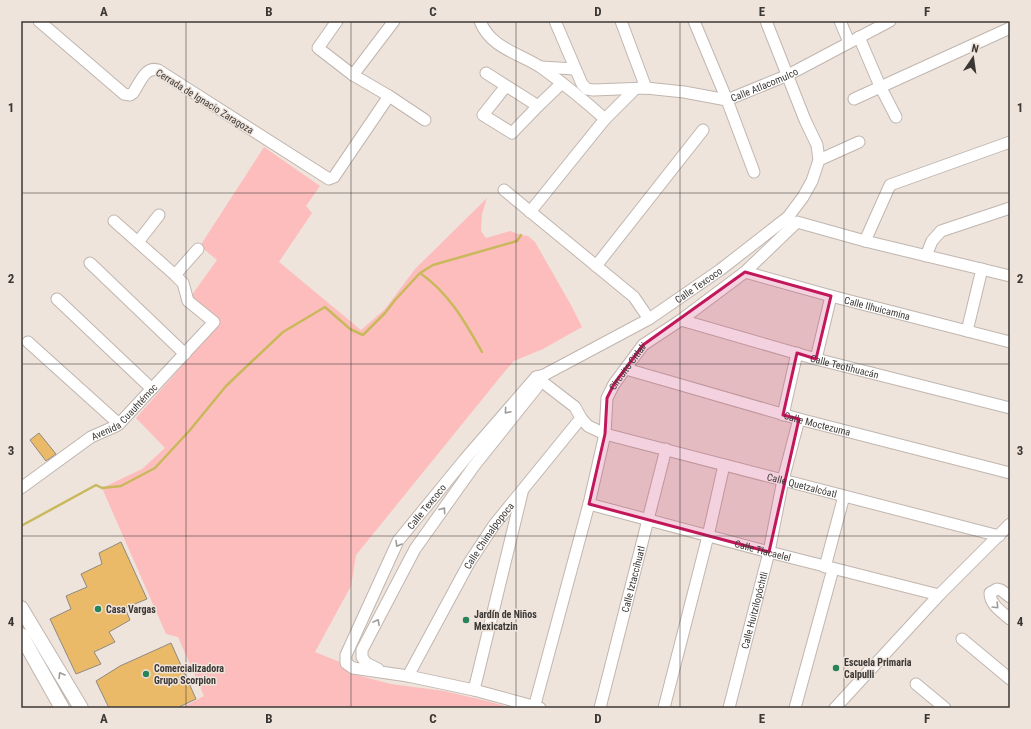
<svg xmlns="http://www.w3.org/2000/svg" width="1031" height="729" viewBox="0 0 1031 729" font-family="'Roboto Condensed',sans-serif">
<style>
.green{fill:#fdbdbd}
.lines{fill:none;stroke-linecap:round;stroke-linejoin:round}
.stream{stroke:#c9b85c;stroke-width:2.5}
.building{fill:#ebba68;stroke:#8f8980}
.minor-casing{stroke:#c0b6af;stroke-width:13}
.major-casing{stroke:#c0b6af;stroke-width:16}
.minor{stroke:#fff;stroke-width:11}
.major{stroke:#fff;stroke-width:14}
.oneway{stroke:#9d9b9a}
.marked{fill:#c2185b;fill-opacity:0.2;stroke:#c2185b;stroke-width:3;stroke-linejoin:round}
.grid{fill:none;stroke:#3b3734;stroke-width:1;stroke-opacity:0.55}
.poi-dot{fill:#288358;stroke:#eee4dc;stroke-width:1.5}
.labels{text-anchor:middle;stroke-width:3;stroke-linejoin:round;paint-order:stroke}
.street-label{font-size:10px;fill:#3b3734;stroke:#eee4dc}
.poi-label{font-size:10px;font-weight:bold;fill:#3b3734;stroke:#eee4dc;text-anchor:start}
.neatline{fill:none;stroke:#3b3734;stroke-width:1.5}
.grid-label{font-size:13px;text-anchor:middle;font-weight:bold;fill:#3b3734}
</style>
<rect width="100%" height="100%" fill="#eee4dc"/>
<path class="green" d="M 264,147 L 320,186 L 306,206 L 312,213 L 279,262 L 361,330 L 385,309 L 415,269 L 487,198 L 482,214 L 481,231 L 486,238 L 510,231 L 521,235 L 528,236 L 535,242 L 571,305 L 582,327 L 543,349 L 514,361 L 506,370 L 356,555 L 351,586 L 315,652 L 340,662 L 349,673 L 391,684 L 444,691 L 491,702 L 512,708 L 181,708 L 204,696 L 178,637 L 166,634 L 102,488 L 142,469 L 165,448 L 136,418 L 220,323 L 189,299 L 217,260 L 200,246 Z"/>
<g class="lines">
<path class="stream" d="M 420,273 C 449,293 465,322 482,352
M 21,526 L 96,485 L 102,488 L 121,486 L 155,468 L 190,430 L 226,386 L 283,332 L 325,307 L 350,329 L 363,335 L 385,313 L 395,300 L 420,273 L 433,265 L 517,241 L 521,235"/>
</g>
<path class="building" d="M 39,433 L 56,454 L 46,461 L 30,440 Z
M 121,542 L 147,599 L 125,608 L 130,620 L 109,632 L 115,642 L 94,652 L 101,664 L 76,674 L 50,619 L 71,609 L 66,596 L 87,587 L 81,574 L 102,564 L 99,553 Z
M 171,643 L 196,699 L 177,708 L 109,708 L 96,681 L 120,666 Z"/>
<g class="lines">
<g class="minor-casing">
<g id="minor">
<path d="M 39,21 L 124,94 L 130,95 L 133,93 C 140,83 145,66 158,70 L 329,179 L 334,177 L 389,96"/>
<path d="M 337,21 L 318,48 L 353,75 L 389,96 L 425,120"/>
<path d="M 480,21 C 491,49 520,53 542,68 C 564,84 585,101 605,119"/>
<path id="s1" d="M 555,21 L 582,84 L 587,89 L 593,90 L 646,88 L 684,92 L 727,100 L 788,75 L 890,21"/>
<path d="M 621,21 L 646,88"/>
<path d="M 694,21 L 727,100 L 754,172"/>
<path d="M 840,21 L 849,42"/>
<path d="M 859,37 L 880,86 L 896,117"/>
<path d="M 541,67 L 575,69"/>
<path d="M 486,73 L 538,106"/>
<path d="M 353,75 L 394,21"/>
<path d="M 506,86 L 483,115 L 512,133 L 538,106 L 562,83"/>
<path d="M 854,99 L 1010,28"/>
<path d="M 819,160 L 859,142"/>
<path d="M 504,190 L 634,297 L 649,319"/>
<path d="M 530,212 L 605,119 L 635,89"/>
<path d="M 865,241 L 890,185 L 1010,142"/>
<path d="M 138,242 L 159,215"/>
<path d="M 926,256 L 932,241 L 941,231 L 1010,208"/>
<path d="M 90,263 L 185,354"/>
<path d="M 596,266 L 703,130"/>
<path id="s2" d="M 745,272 L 831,296 L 1010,342"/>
<path d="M 175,275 L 198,249"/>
<path d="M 57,299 L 152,389"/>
<path id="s3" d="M 681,320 L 816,359 L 1010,408"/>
<path d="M 967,331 L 982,269"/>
<path d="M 28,342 L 119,424"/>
<path d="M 816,359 L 831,296"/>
<path id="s4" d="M 626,369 L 799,419 L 1010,473"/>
<path d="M 783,415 L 797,353"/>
<path id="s5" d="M 581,418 L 588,426 L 605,434 L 999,536"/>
<path id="s6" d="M 21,488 L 91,437 L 116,426 L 119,424 L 214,322 L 188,301 L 183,283 L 175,275 L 114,221"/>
<path id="s7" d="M 589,504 L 769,552 L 939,595"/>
<path d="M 825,567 L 844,496"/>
<path d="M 1010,597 L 1001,590 L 997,589 L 990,593 C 990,605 1002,612 1010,619"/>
<path d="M 962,639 L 1010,679"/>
<path d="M 378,669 L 366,663 L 362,657 L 362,650 L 415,549 L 474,466 L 537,387"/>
<path id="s8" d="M 408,676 L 469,563 L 494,525 L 581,418 L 575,407 L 536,377"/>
<path d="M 916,684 L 945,708"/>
<path d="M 474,690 L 522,493"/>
<path id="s9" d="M 534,708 L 589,504 L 605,434 L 607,398 L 614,384 L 643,345 L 681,320 L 745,272 L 797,222 L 865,241 L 1010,276"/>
<path id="s10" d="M 540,708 L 474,690 L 408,676 L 353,668 L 346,663 L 346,655 L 398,541 L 465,459 L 536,377 L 544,375 L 649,319 L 720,270 L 788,217 L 803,197 L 812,181 L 819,160 L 817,145 L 805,120 L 766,21"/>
<path id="s11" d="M 600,708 L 666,449"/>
<path d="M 664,708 L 708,536 L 724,465"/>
<path id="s12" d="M 729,708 L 769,552 L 783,480 L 799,419"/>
<path d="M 795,708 L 833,569"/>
<path d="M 835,708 L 939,595 L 1010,524"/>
</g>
</g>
<g class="major-casing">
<path id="major" d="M 21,608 L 81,708
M 21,635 L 62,708"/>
</g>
<use href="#minor" class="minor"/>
<use href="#major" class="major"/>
</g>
<defs><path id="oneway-chevron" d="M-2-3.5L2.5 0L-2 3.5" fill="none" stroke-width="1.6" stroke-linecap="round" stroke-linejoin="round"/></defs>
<g class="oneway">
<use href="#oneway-chevron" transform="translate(507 411) rotate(131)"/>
<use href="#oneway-chevron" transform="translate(443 510) rotate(-54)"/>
<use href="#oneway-chevron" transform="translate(398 544) rotate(120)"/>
<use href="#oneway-chevron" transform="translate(996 606) rotate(46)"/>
<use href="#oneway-chevron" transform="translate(377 622) rotate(-62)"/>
<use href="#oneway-chevron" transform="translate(61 675) rotate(-121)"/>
</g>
<path class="marked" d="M 745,272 L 831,296 L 816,359 L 797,353 L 783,415 L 799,419 L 769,552 L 589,504 L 605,434 L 607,398 L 614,384 L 643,345 Z"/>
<path class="grid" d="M 186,21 L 186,708M 351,21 L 351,708M 516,21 L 516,708M 680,21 L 680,708M 844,21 L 844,708M 21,193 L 1010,193M 21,364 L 1010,364M 21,536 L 1010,536"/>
<g class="poi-dot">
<circle cx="98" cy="609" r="4"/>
<circle cx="466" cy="620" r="4"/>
<circle cx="836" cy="668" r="4"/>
<circle cx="146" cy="674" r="4"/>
</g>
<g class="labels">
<g class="street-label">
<text dy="4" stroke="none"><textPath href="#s1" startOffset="257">Calle Atlacomulco</textPath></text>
<text transform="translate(205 101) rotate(32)" y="4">Cerrada de Ignacio Zaragoza</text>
<text dy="4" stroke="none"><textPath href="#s10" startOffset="735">Calle Texcoco</textPath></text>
<text dy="4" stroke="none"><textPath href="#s2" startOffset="137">Calle Ilhuicamina</textPath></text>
<text dy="4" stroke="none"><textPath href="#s3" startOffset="170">Calle Teotihuacán</textPath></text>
<text dy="4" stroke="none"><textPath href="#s9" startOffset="357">Circuito Citlali</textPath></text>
<text dy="4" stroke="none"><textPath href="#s6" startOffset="129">Avenida Cuauhtémoc</textPath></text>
<text dy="4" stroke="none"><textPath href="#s4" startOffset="199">Calle Moctezuma</textPath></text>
<text dy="4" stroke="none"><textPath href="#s5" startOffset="233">Calle Quetzalcóatl</textPath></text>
<text dy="4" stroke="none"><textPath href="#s10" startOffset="378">Calle Texcoco</textPath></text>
<text dy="4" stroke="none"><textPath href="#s8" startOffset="162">Calle Chimalpopoca</textPath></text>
<text dy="4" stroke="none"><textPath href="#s7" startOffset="180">Calle Tlacaelel</textPath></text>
<text dy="4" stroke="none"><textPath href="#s11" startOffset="133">Calle Iztaccíhuatl</textPath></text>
<text dy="4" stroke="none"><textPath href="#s12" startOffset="101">Calle Huitzilopóchtli</textPath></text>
</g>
<g class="poi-label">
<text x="106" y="613">Casa Vargas</text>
<text x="474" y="618">Jardín de Niños<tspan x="474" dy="12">Mexicatzin</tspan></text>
<text x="844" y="666">Escuela Primaria<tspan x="844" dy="12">Calpulli</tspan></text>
<text x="154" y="672">Comercializadora<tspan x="154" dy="12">Grupo Scorpion</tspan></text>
</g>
</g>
<rect width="1031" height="729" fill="none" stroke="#eee4dc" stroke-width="44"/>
<g transform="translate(973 58) rotate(13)" stroke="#eee4dc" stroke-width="3" paint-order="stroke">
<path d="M0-3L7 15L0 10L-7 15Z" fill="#3b3734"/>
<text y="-6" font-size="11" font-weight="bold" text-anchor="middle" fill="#3b3734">N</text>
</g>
<rect x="22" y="22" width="987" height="685" class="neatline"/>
<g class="grid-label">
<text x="104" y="16">A</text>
<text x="269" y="16">B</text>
<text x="433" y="16">C</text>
<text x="598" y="16">D</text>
<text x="762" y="16">E</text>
<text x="927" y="16">F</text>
<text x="11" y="112">1</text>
<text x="1020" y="112">1</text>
<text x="11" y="283">2</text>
<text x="1020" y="283">2</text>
<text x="11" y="455">3</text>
<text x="1020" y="455">3</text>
<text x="11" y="626">4</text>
<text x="1020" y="626">4</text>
<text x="104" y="723">A</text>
<text x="269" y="723">B</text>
<text x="433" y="723">C</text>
<text x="598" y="723">D</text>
<text x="762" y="723">E</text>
<text x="927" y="723">F</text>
</g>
</svg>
